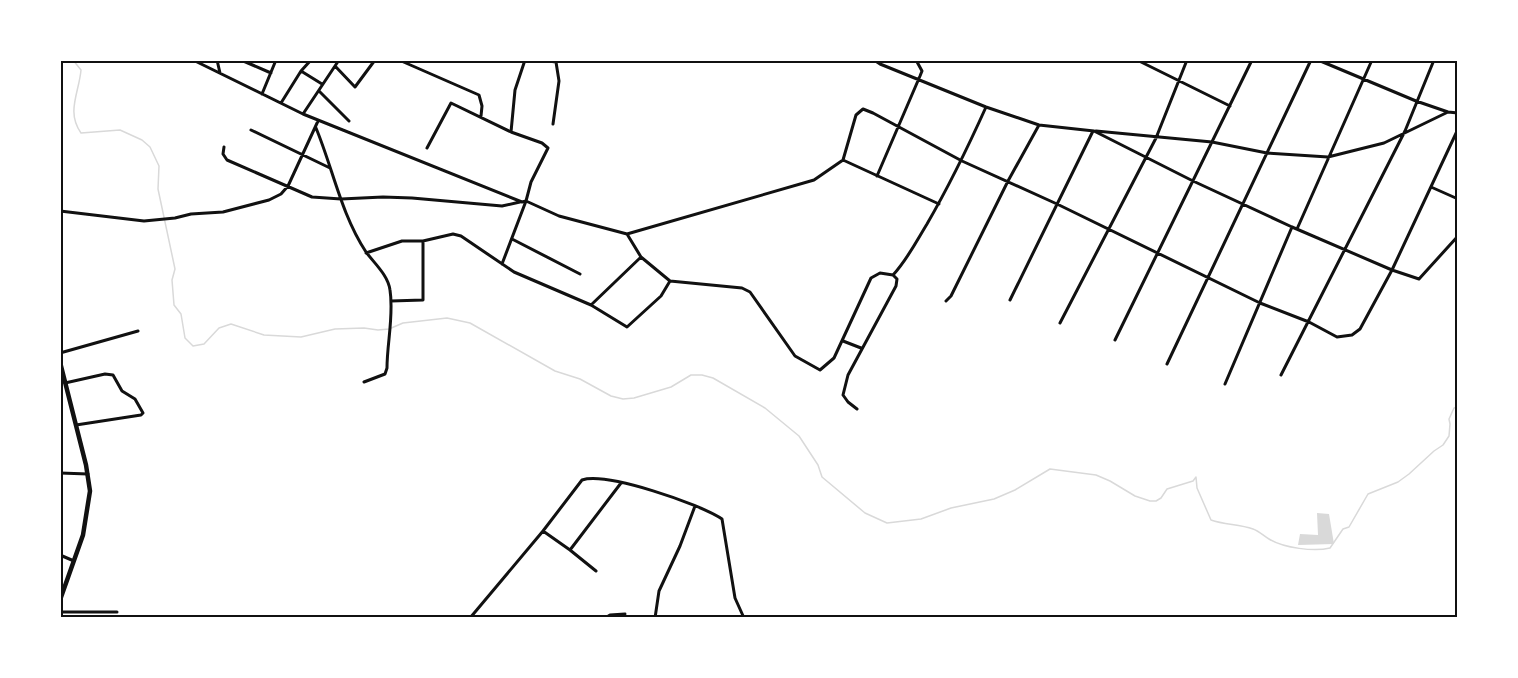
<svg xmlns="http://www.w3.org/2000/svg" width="1518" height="678" viewBox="0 0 1518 678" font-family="'Alegreya Sans',sans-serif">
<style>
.water{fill:#d9d9d9}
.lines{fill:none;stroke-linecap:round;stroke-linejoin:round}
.stream{stroke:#d9d9d9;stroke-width:1.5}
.minor{stroke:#111;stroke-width:3}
.secondary{stroke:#111;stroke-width:4.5}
.neatline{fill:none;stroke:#111;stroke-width:2}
</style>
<rect width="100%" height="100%" fill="#fff"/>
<path class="water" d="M 1317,513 L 1329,514 L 1334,544 L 1298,545 L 1300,534 L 1318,535 Z"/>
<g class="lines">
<path class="stream" d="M 73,60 L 81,70 C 79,93 66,112 81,133 L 120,130 L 142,140 L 150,147 L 159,166 L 158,189 L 175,269 L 172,280 L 174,305 L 181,314 L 185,338 L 193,346 L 204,344 L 219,328 L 231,324 L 264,335 L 301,337 L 335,329 L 364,328 L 378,330 L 389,329 L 403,323 L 447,318 L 470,323 L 555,371 L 580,379 L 611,396 L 623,399 L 634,398 L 671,387 L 691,375 L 702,375 L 713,378 L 765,408 L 799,436 L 818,465 L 822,477 L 865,513 L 887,523 L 921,519 L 951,508 L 994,499 L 1015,490 L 1050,469 L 1096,475 L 1110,481 L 1135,496 L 1150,501 L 1156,501 L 1161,498 L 1167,489 L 1193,481 L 1196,477 L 1197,488 L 1211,520 C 1225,525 1239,524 1253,529 C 1259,531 1264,536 1269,539 C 1284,548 1314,552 1330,548 L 1343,529 L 1349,527 L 1368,494 L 1398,482 L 1409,474 L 1434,451 L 1443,445 L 1449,436 L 1450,424 L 1449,419 L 1454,408 L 1458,407"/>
<path class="minor" d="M 193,60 L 303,114 L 522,202 L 526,201 L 559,216 L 627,234 L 641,257 L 670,281 L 742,288 L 750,292 L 795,356 L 820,370 L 834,358 L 871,278 L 880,273 L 893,275
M 217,60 L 220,73
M 241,60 L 271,73
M 399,60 L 479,95 L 482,106 L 481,116
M 541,60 L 556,62
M 874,60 L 880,64 L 986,107 L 1039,125 L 1094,131 L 1193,181 L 1292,227 L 1392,270 L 1419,279 L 1458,236
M 1137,60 L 1230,106
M 1318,60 L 1416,101 L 1448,112 L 1458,113
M 335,66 L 355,87 L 375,60
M 301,71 L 322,84
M 319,91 L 349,121
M 262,94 L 276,60
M 281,103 L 301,71 L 311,60
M 303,114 L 339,60
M 553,124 L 559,81 L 556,62 L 558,60
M 316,128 C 333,169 341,214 366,252 C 374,263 388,275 390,290 C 394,315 387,343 387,368 L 385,374 L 364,382
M 251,130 L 330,168
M 1096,131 L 1212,142 L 1267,153 L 1328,157 L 1384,143 L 1448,112
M 511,132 L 515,90 L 525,60
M 224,147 L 223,154 L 227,160 L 312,197 L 341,199 L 383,197 L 412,198 L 502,206 L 520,202
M 427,148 L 451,103 L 511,132 L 542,143 L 548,148 L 531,182 L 526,201 L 502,264
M 843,160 L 939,204
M 877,176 L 920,76 L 922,71 L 916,60
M 1431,187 L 1458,199
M 60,211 L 144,221 L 175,218 L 191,214 L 223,212 L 269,200 L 281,194 L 288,186 L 318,121
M 1297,229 L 1372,60
M 627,234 L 814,180 L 843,160 L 856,115 L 863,109 L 873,113 L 962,161 L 1057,204 L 1260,303 L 1309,322 L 1337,337 L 1352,335 L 1360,329 L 1392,270 L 1458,129
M 512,239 L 580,274
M 366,253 L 402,241 L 423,241 L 453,234 L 461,236 L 514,272 L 591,305 L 627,327 L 661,296 L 670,281
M 893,275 C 907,260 916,242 927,224 C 949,186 968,147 986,107
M 1010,300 L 1093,131
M 391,301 L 423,300 L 423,241
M 946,301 L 951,296 L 1008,181 L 1039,125
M 591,305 L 641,257
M 1060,323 L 1156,138 L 1187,60
M 1115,340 L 1252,60
M 843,341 L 861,348
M 60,353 L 138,331
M 1167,364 L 1311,60
M 1281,375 L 1405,131 L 1434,60
M 65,383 L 105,374 L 113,375 L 122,391 L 135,399 L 143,413 L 141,415 L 76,425
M 1225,384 L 1292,227
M 857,409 L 848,402 L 843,395 L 848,375 L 896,286 L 897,279 L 893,275
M 60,473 L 88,474
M 543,531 L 582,480 C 607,472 700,504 722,519 L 735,598 L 744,618
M 570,550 L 596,571
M 60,555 L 74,561
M 60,612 L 117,612
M 470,618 L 543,531 L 570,550 L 621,483
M 605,618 L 610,615 L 625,614
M 655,618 L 659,591 L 680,546 L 695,506"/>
<path class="secondary" d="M 60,362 L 86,465 L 90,491 L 83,535 L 60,600"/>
</g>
<rect width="1518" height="678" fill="none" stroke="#ffffff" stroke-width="123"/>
<rect x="62" y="62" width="1394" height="554" class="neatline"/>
</svg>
